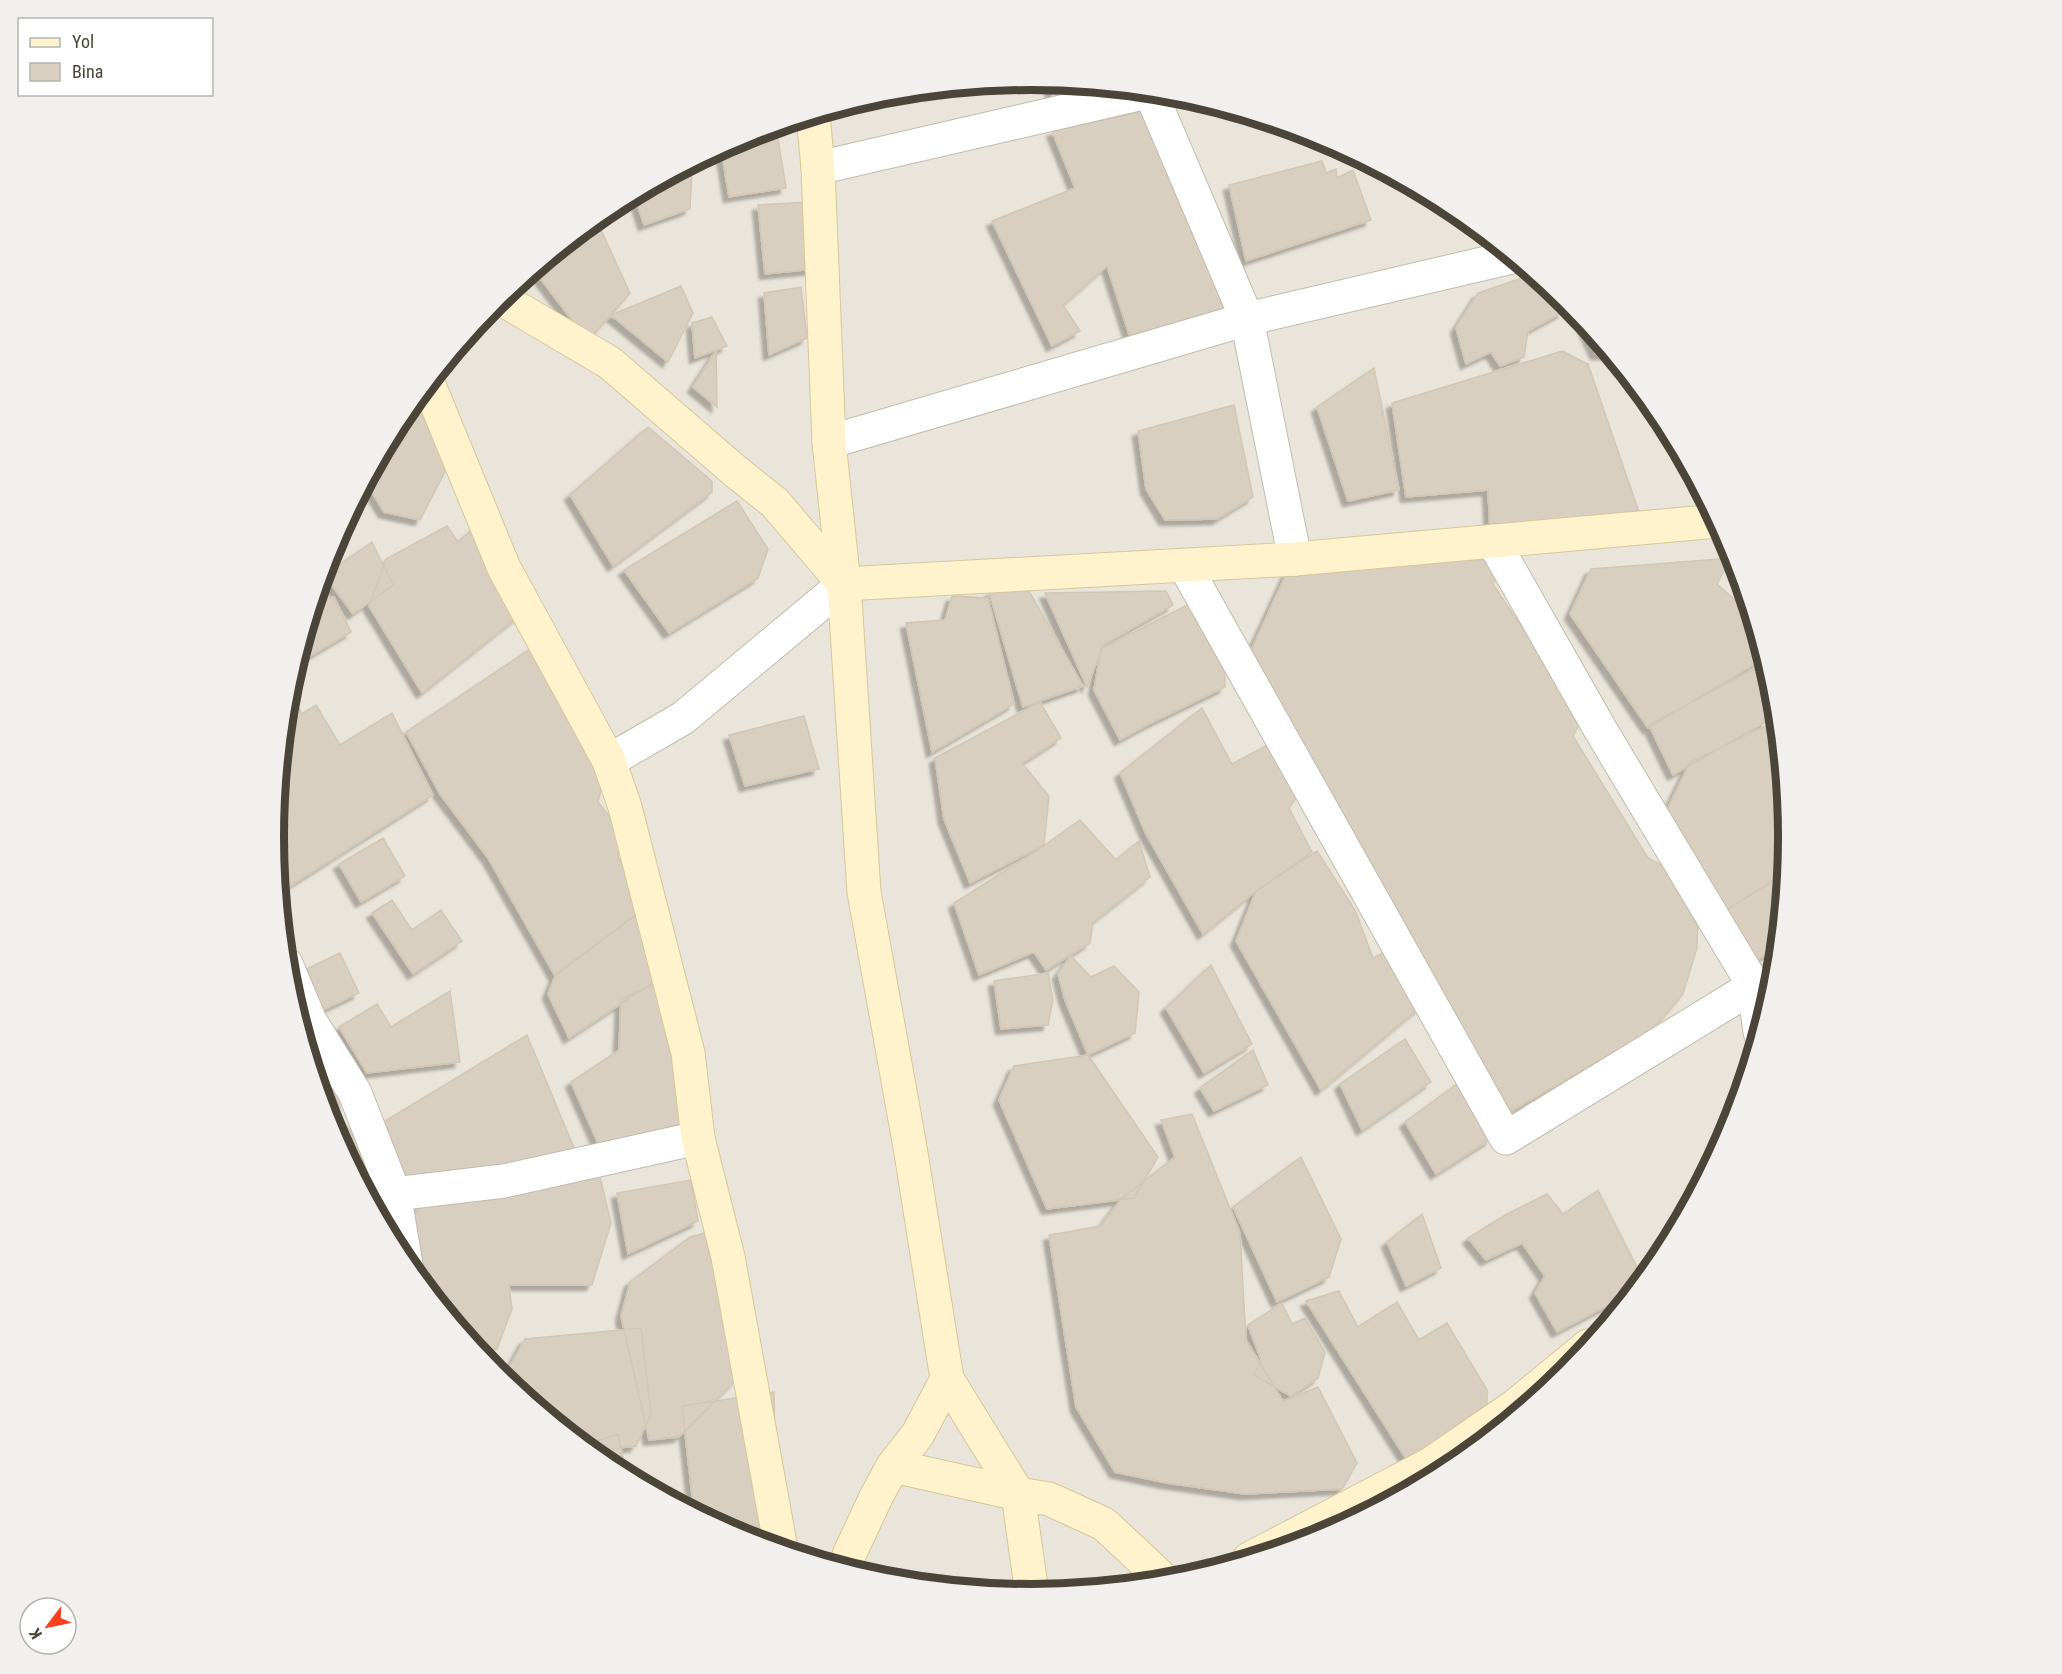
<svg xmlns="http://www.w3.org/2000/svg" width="2062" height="1674" viewBox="0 0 2062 1674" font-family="'Roboto Condensed',sans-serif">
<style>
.residential{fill:#eae5da}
.building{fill:#d8cfc1;stroke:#d3c7b4;stroke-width:1.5;filter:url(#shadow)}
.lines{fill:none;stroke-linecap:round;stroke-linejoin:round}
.street-casing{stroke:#c2bbae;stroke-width:35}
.secondary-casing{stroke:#d6c79b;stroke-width:35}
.street{stroke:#fff;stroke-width:33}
.secondary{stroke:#fff3cd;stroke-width:33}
.rim{fill:none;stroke:#4b4439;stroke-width:8}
</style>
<defs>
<filter id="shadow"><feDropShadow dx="-5.5" dy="5.5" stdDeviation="1.5" flood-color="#0004"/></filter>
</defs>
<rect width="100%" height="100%" fill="#f6f3ec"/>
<path class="residential" d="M276 836a755 755 0 1 1 1510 0a755 755 0 1 1-1510 0Z"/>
<path class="building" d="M 1048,81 L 1121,88 L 1055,105 Z
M 1149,110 L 1231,308 L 1130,337 L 1107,266 L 1063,305 L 1080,331 L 1052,346 L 992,221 L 1075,188 L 1052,131 Z
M 776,127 L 786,188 L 729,197 L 721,148 L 741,137 Z
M 1322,161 L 1326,173 L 1336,169 L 1337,178 L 1353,170 L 1371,220 L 1246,261 L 1229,185 Z
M 683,168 L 692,169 L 690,209 L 644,225 L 634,194 Z
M 808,202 L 813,269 L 765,274 L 758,205 Z
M 596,219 L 630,293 L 588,341 L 534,270 Z
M 1533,274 L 1554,291 L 1563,312 L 1528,331 L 1524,357 L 1500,366 L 1491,352 L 1466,364 L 1456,328 L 1478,293 Z
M 681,286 L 693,313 L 668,362 L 611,315 Z
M 801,287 L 807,338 L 769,355 L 764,293 Z
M 1577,313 L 1610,354 L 1596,354 Z
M 712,317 L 727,346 L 695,358 L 692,323 Z
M 716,351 L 717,407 L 693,387 Z
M 1562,351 L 1588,364 L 1641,518 L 1490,529 L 1488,490 L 1406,497 L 1392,403 Z
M 1374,368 L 1399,490 L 1348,501 L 1317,407 Z
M 414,400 L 449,464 L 420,520 L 384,512 L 366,483 L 401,416 Z
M 1234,405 L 1253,497 L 1217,519 L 1165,520 L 1146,489 L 1138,431 Z
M 648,427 L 712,481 L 712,492 L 613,566 L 570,495 Z
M 737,501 L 768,549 L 758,578 L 669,633 L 624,570 Z
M 480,523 L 526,610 L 422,693 L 369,606 L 386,559 L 447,526 L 458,542 Z
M 372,542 L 393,585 L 353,614 L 324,575 Z
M 1731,558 L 1717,584 L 1735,600 L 1760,661 L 1648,728 L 1570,614 L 1591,569 Z
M 1454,559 L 1513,561 L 1492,583 L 1545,661 L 1591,702 L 1573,736 L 1648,858 L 1665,867 L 1698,917 L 1697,948 L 1683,994 L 1652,1031 L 1504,1115 L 1242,670 L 1289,568 Z
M 1024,582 L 1083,686 L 1023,707 L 989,592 Z
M 1166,591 L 1173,605 L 1103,645 L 1087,687 L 1045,593 Z
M 952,596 L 988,598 L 1014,704 L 932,752 L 906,623 L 945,620 Z
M 334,597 L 351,632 L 295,665 L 315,602 Z
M 1195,601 L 1224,650 L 1225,687 L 1147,725 L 1120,740 L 1094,690 L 1101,649 Z
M 533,647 L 606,770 L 598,802 L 620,830 L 618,857 L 646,907 L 555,976 L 488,858 L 440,794 L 406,732 Z
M 1756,668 L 1767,721 L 1673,775 L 1649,725 Z
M 1769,671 L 1774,690 L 1775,700 L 1762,672 Z
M 291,691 L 302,714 L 316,705 L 340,745 L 392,713 L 433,795 L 279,893 L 274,837 L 288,693 Z
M 1040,702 L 1061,738 L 1022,763 L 1049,796 L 1044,845 L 970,883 L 944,819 L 935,758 Z
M 1202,708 L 1232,764 L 1279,739 L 1306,783 L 1289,808 L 1312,852 L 1256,891 L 1203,934 L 1146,834 L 1120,773 Z
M 804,716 L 819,769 L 745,786 L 729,735 Z
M 1768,725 L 1779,743 L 1788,837 L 1785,873 L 1725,911 L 1664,816 L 1690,762 Z
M 1080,820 L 1116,860 L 1139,841 L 1150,877 L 1093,922 L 1090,943 L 1046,970 L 1034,952 L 979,975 L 954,903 L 1038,850 Z
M 383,838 L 405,876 L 361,902 L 339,864 Z
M 1317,851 L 1355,910 L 1373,958 L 1394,948 L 1426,1002 L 1321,1090 L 1236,941 L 1256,891 Z
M 1785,873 L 1778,948 L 1753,962 L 1725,911 Z
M 392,900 L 412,930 L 441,910 L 462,941 L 413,974 L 372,913 Z
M 646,907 L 657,980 L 569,1038 L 548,994 L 556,974 Z
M 340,953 L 359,993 L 323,1010 L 304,970 Z
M 1777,955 L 1774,985 L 1774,986 L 1761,966 Z
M 1071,956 L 1091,977 L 1114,966 L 1139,992 L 1135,1033 L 1088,1055 L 1065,1000 L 1058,974 Z
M 1211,965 L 1252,1044 L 1204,1073 L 1166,1008 Z
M 1048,973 L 1053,1000 L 1048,1025 L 1001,1029 L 994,981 Z
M 662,981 L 687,1111 L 674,1134 L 601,1150 L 571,1082 L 619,1050 L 621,999 Z
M 450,991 L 460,1062 L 367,1073 L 339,1027 L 377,1004 L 391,1027 Z
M 303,1033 L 345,1104 L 325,1107 Z
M 527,1035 L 577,1155 L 398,1180 L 385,1121 Z
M 1405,1039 L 1431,1082 L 1362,1130 L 1340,1084 Z
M 1253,1050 L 1268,1085 L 1214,1111 L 1200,1088 Z
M 1088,1055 L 1158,1157 L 1134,1198 L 1047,1209 L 999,1100 L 1014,1066 Z
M 1461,1081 L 1491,1139 L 1436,1174 L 1405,1122 Z
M 1192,1114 L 1240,1233 L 1246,1340 L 1283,1401 L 1318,1387 L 1357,1463 L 1342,1489 L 1245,1494 L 1167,1483 L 1115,1472 L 1076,1407 L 1049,1235 L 1101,1226 L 1121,1199 L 1175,1157 L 1161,1120 Z
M 347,1126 L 371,1165 L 359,1178 L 332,1129 Z
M 1301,1157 L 1341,1239 L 1329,1277 L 1277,1302 L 1233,1207 Z
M 600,1177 L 611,1223 L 592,1285 L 509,1285 L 512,1309 L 497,1349 L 477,1351 L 421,1281 L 409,1224 L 422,1203 Z
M 691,1180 L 698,1221 L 628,1254 L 617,1193 Z
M 1598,1190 L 1643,1279 L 1632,1293 L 1557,1332 L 1535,1293 L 1545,1276 L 1522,1243 L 1486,1260 L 1468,1238 L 1507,1214 L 1547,1194 L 1563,1214 Z
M 1422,1214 L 1441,1268 L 1406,1286 L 1387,1242 Z
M 712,1231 L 737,1379 L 679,1437 L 649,1440 L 621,1316 L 630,1282 L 690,1237 Z
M 1339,1291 L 1358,1327 L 1397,1302 L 1419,1340 L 1447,1323 L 1487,1390 L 1487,1419 L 1408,1462 L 1306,1301 Z
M 1282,1303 L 1292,1324 L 1305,1318 L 1325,1352 L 1318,1378 L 1291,1396 L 1254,1375 L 1261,1360 L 1248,1325 Z
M 641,1328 L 651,1414 L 636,1446 L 591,1451 L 505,1381 L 504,1377 L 525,1339 Z
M 774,1392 L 775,1494 L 764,1544 L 741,1537 L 690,1510 L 692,1495 L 682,1406 Z
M 618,1434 L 627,1476 L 610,1467 L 584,1445 Z"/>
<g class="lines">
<g class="street-casing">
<path id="street" d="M 1150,91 L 1247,319 L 1295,559
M 818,168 L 1152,91
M 829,442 L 1247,319 L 1512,257
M 1493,541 L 1600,729 L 1754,986 L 1760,1032
M 1185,566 L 1506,1138 L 1754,986
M 609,761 L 683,718 L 844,584
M 286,964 L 310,1021 L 355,1093 L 394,1193 L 406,1264
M 369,1197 L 504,1181 L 698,1138"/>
</g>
<g class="secondary-casing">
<path id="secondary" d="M 813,115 L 818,168 L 829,442 L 844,584 L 864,892 L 910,1147 L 947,1379 L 1018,1494 L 1032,1594
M 500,298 L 610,363 L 735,471 L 775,503 L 844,584 L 1295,559 L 1717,521
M 428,383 L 504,568 L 609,761 L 625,807 L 688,1053 L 698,1138 L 728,1257 L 781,1549
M 893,1466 L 1018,1494 L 1049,1499 L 1104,1524 L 1165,1581
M 1249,1559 L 1429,1465 L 1515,1406 L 1588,1346
M 846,1569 L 849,1555 L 877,1495 L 893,1466 L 918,1434 L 947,1379"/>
</g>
<use href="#street" class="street"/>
<use href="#secondary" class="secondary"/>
</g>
<path d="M0 0H2062V1674H0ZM284 837a747 747 0 1 1 1494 0a747 747 0 1 1-1494 0Z" fill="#f1f0ef" fill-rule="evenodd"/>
<path class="rim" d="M284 837a747 747 0 1 1 1494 0a747 747 0 1 1-1494 0Z"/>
<rect x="18" y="18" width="195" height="78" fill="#ffffff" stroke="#b7b4b0" stroke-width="1.5"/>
<rect x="30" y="38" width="30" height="9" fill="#fff3cd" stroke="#b7b4b0" stroke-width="1.5"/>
<text x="72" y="48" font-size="18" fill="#4b4439">Yol</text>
<rect x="30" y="63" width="30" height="18" fill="#d8cfc1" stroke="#b7b4b0" stroke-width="1.5"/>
<text x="72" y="78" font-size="18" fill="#4b4439">Bina</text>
<g transform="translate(48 1626) rotate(238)"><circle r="28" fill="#ffffff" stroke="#b7b4b0" stroke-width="1.5"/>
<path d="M0-4.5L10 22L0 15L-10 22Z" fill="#fc3f1d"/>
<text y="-9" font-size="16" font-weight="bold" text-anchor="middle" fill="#4b4439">K</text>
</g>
</svg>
